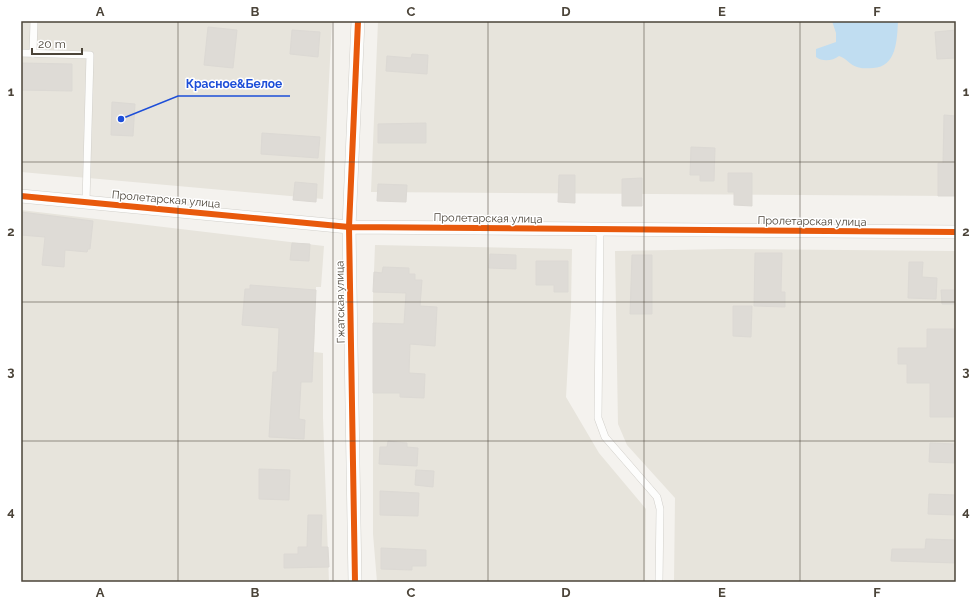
<svg xmlns="http://www.w3.org/2000/svg" width="977" height="603" viewBox="0 0 977 603" font-family="Raleway,sans-serif">
<style>
.residential{fill:#e7e4dc}
.water{fill:#c0ddf1}
.building{fill:#dedbd6;stroke:#dcd9d4}
.lines{fill:none;stroke-linecap:round;stroke-linejoin:round}
.service-casing{stroke:#d2d0cb;stroke-width:8}
.minor-casing{stroke:#d2d0cb;stroke-width:14}
.service{stroke:#fdfdfc;stroke-width:7}
.minor{stroke:#fdfdfc;stroke-width:13}
.cycleway-casing{stroke:#fff;stroke-width:8}
.cycleway{stroke:#e8590c;stroke-width:6}
.grid{fill:none;stroke:#4b4439;stroke-width:1;stroke-opacity:0.55}
.labels{text-anchor:middle;stroke-width:3;stroke-linejoin:round;paint-order:stroke}
.street-label{font-size:11px;fill:#4b4439;stroke:#fff}
.leader{fill:none;stroke:#1d4ed8;stroke-width:1.5}
.callout-dot{fill:#1d4ed8;stroke:#fff;stroke-width:1.5}
.callout-label{font-size:12px;text-anchor:middle;font-weight:bold;fill:#1d4ed8;stroke:#fff;stroke-width:3;stroke-linejoin:round;paint-order:stroke}
.neatline{fill:none;stroke:#4b4439;stroke-width:1.5}
.grid-label{font-size:13px;text-anchor:middle;font-weight:bold;fill:#4b4439}
</style>
<rect width="100%" height="100%" fill="#f4f2ee"/>
<path class="residential" d="M 21,21 L 332,21 L 323,199 L 21,172 Z
M 378,21 L 956,21 L 956,196 L 371,192 Z
M 21,210 L 324,246 L 321,287 L 316,287 L 314,352 L 323,353 L 323,418 L 329,582 L 21,582 Z
M 375,245 L 572,249 L 571,307 L 566,397 L 599,453 L 646,509 L 645,582 L 377,582 L 373,534 L 373,298 Z
M 728,249 L 956,251 L 956,582 L 674,582 L 675,498 L 627,445 L 618,424 L 615,251 Z"/>
<path class="water" d="M 832,21 L 898,21 C 897,39 897,67 873,68 C 868,68 862,69 857,67 C 850,65 846,58 839,56 C 833,61 822,62 816,57 L 816,49 L 836,42 L 836,33 Z"/>
<path class="building" d="M 208,27 L 237,30 L 233,68 L 204,65 Z
M 292,30 L 320,32 L 318,57 L 290,54 Z
M 956,30 L 956,58 L 937,59 L 935,32 Z
M 412,54 L 428,55 L 427,74 L 386,71 L 387,56 L 411,58 Z
M 21,63 L 72,64 L 72,91 L 21,90 Z
M 112,102 L 135,104 L 133,136 L 111,135 Z
M 944,115 L 956,116 L 956,196 L 938,196 L 938,163 L 943,163 Z
M 426,123 L 426,143 L 378,143 L 378,124 Z
M 262,133 L 320,137 L 318,158 L 261,154 Z
M 691,147 L 715,148 L 714,181 L 700,181 L 700,175 L 690,175 Z
M 728,173 L 752,173 L 752,206 L 734,205 L 734,192 L 728,192 Z
M 559,175 L 575,175 L 575,203 L 558,202 Z
M 642,178 L 642,206 L 622,206 L 622,179 Z
M 295,182 L 317,184 L 316,202 L 293,200 Z
M 378,184 L 407,185 L 406,202 L 377,201 Z
M 21,212 L 93,221 L 90,249 L 88,249 L 87,252 L 65,250 L 64,267 L 42,265 L 45,237 L 21,235 Z
M 292,243 L 310,244 L 309,261 L 290,260 Z
M 755,253 L 782,253 L 781,292 L 785,292 L 785,307 L 754,306 Z
M 490,254 L 516,255 L 516,269 L 489,268 Z
M 632,255 L 652,255 L 652,314 L 630,314 Z
M 536,261 L 568,261 L 568,292 L 554,292 L 554,285 L 536,285 Z
M 909,262 L 923,262 L 922,277 L 937,278 L 936,299 L 908,298 Z
M 383,267 L 409,268 L 409,274 L 415,274 L 415,280 L 422,280 L 420,306 L 437,307 L 435,346 L 410,344 L 409,373 L 425,374 L 424,398 L 400,397 L 400,393 L 373,393 L 373,323 L 404,324 L 406,293 L 373,292 L 374,272 L 382,273 Z
M 250,285 L 316,290 L 312,382 L 301,382 L 299,419 L 305,420 L 304,439 L 269,437 L 273,372 L 277,372 L 279,328 L 242,325 L 245,289 L 250,289 Z
M 941,290 L 956,290 L 956,304 L 942,304 Z
M 733,306 L 752,306 L 751,337 L 733,336 Z
M 927,329 L 956,329 L 956,383 L 954,383 L 954,417 L 930,417 L 930,383 L 907,383 L 907,364 L 898,364 L 898,348 L 927,348 Z
M 388,441 L 407,443 L 407,447 L 418,448 L 417,466 L 379,464 L 380,447 L 387,447 Z
M 930,443 L 956,444 L 956,463 L 929,462 Z
M 259,469 L 290,470 L 289,500 L 259,499 Z
M 416,470 L 434,471 L 433,487 L 415,485 Z
M 380,491 L 419,493 L 418,516 L 380,515 Z
M 929,494 L 956,495 L 956,515 L 928,514 Z
M 308,515 L 322,515 L 321,547 L 328,547 L 329,567 L 284,568 L 284,554 L 298,554 L 298,547 L 307,547 Z
M 926,539 L 956,540 L 956,563 L 891,561 L 892,549 L 925,549 Z
M 381,548 L 426,550 L 426,566 L 412,566 L 412,570 L 381,569 Z"/>
<g class="lines">
<g class="service-casing">
<path id="service" d="M 21,53 L 90,55 L 86,202
M 33,54 L 34,21
M 600,229 L 598,418 L 605,437 L 657,497 L 660,509 L 659,582"/>
</g>
<g class="minor-casing">
<path id="minor" d="M 21,196 L 349,227 L 956,232
M 355,582 L 349,227 L 358,21"/>
</g>
<use href="#service" class="service"/>
<use href="#minor" class="minor"/>
<g class="cycleway-casing">
<path id="cycleway" d="M 21,196 L 349,227 L 956,232
M 355,582 L 349,227 L 358,21"/>
</g>
<use href="#cycleway" class="cycleway"/>
</g>
<path class="grid" d="M 178,21 L 178,582M 333,21 L 333,582M 488,21 L 488,582M 644,21 L 644,582M 800,21 L 800,582M 21,162 L 956,162M 21,302 L 956,302M 21,441 L 956,441"/>
<g class="labels">
<g class="street-label">
<text transform="translate(166 199) rotate(5)" y="4">Пролетарская улица</text>
<text transform="translate(488 218) rotate(1)" y="4">Пролетарская улица</text>
<text transform="translate(812 221) rotate(1)" y="4">Пролетарская улица</text>
<text transform="translate(340 302) rotate(-91)" y="4">Гжатская улица</text>
</g>
</g>
<path class="leader" d="M121 119L178 96H290"/>
<circle class="callout-dot" cx="121" cy="119" r="4"/>
<g class="callout-label">
<text x="234" y="88">Красное&amp;Белое</text>
</g>
<rect width="977" height="603" fill="none" stroke="#ffffff" stroke-width="44"/>
<path d="M32 48v6h50v-6" fill="none" stroke="#4b4439" stroke-width="2"/>
<text x="38" y="48" font-size="12" fill="#4b4439" stroke="#ffffff" stroke-width="3" paint-order="stroke">20 m</text>
<rect x="22" y="22" width="933" height="559" class="neatline"/>
<g class="grid-label">
<text x="100" y="16">A</text>
<text x="255" y="16">B</text>
<text x="411" y="16">C</text>
<text x="566" y="16">D</text>
<text x="722" y="16">E</text>
<text x="877" y="16">F</text>
<text x="11" y="96">1</text>
<text x="966" y="96">1</text>
<text x="11" y="236">2</text>
<text x="966" y="236">2</text>
<text x="11" y="376">3</text>
<text x="966" y="376">3</text>
<text x="11" y="516">4</text>
<text x="966" y="516">4</text>
<text x="100" y="597">A</text>
<text x="255" y="597">B</text>
<text x="411" y="597">C</text>
<text x="566" y="597">D</text>
<text x="722" y="597">E</text>
<text x="877" y="597">F</text>
</g>
</svg>
